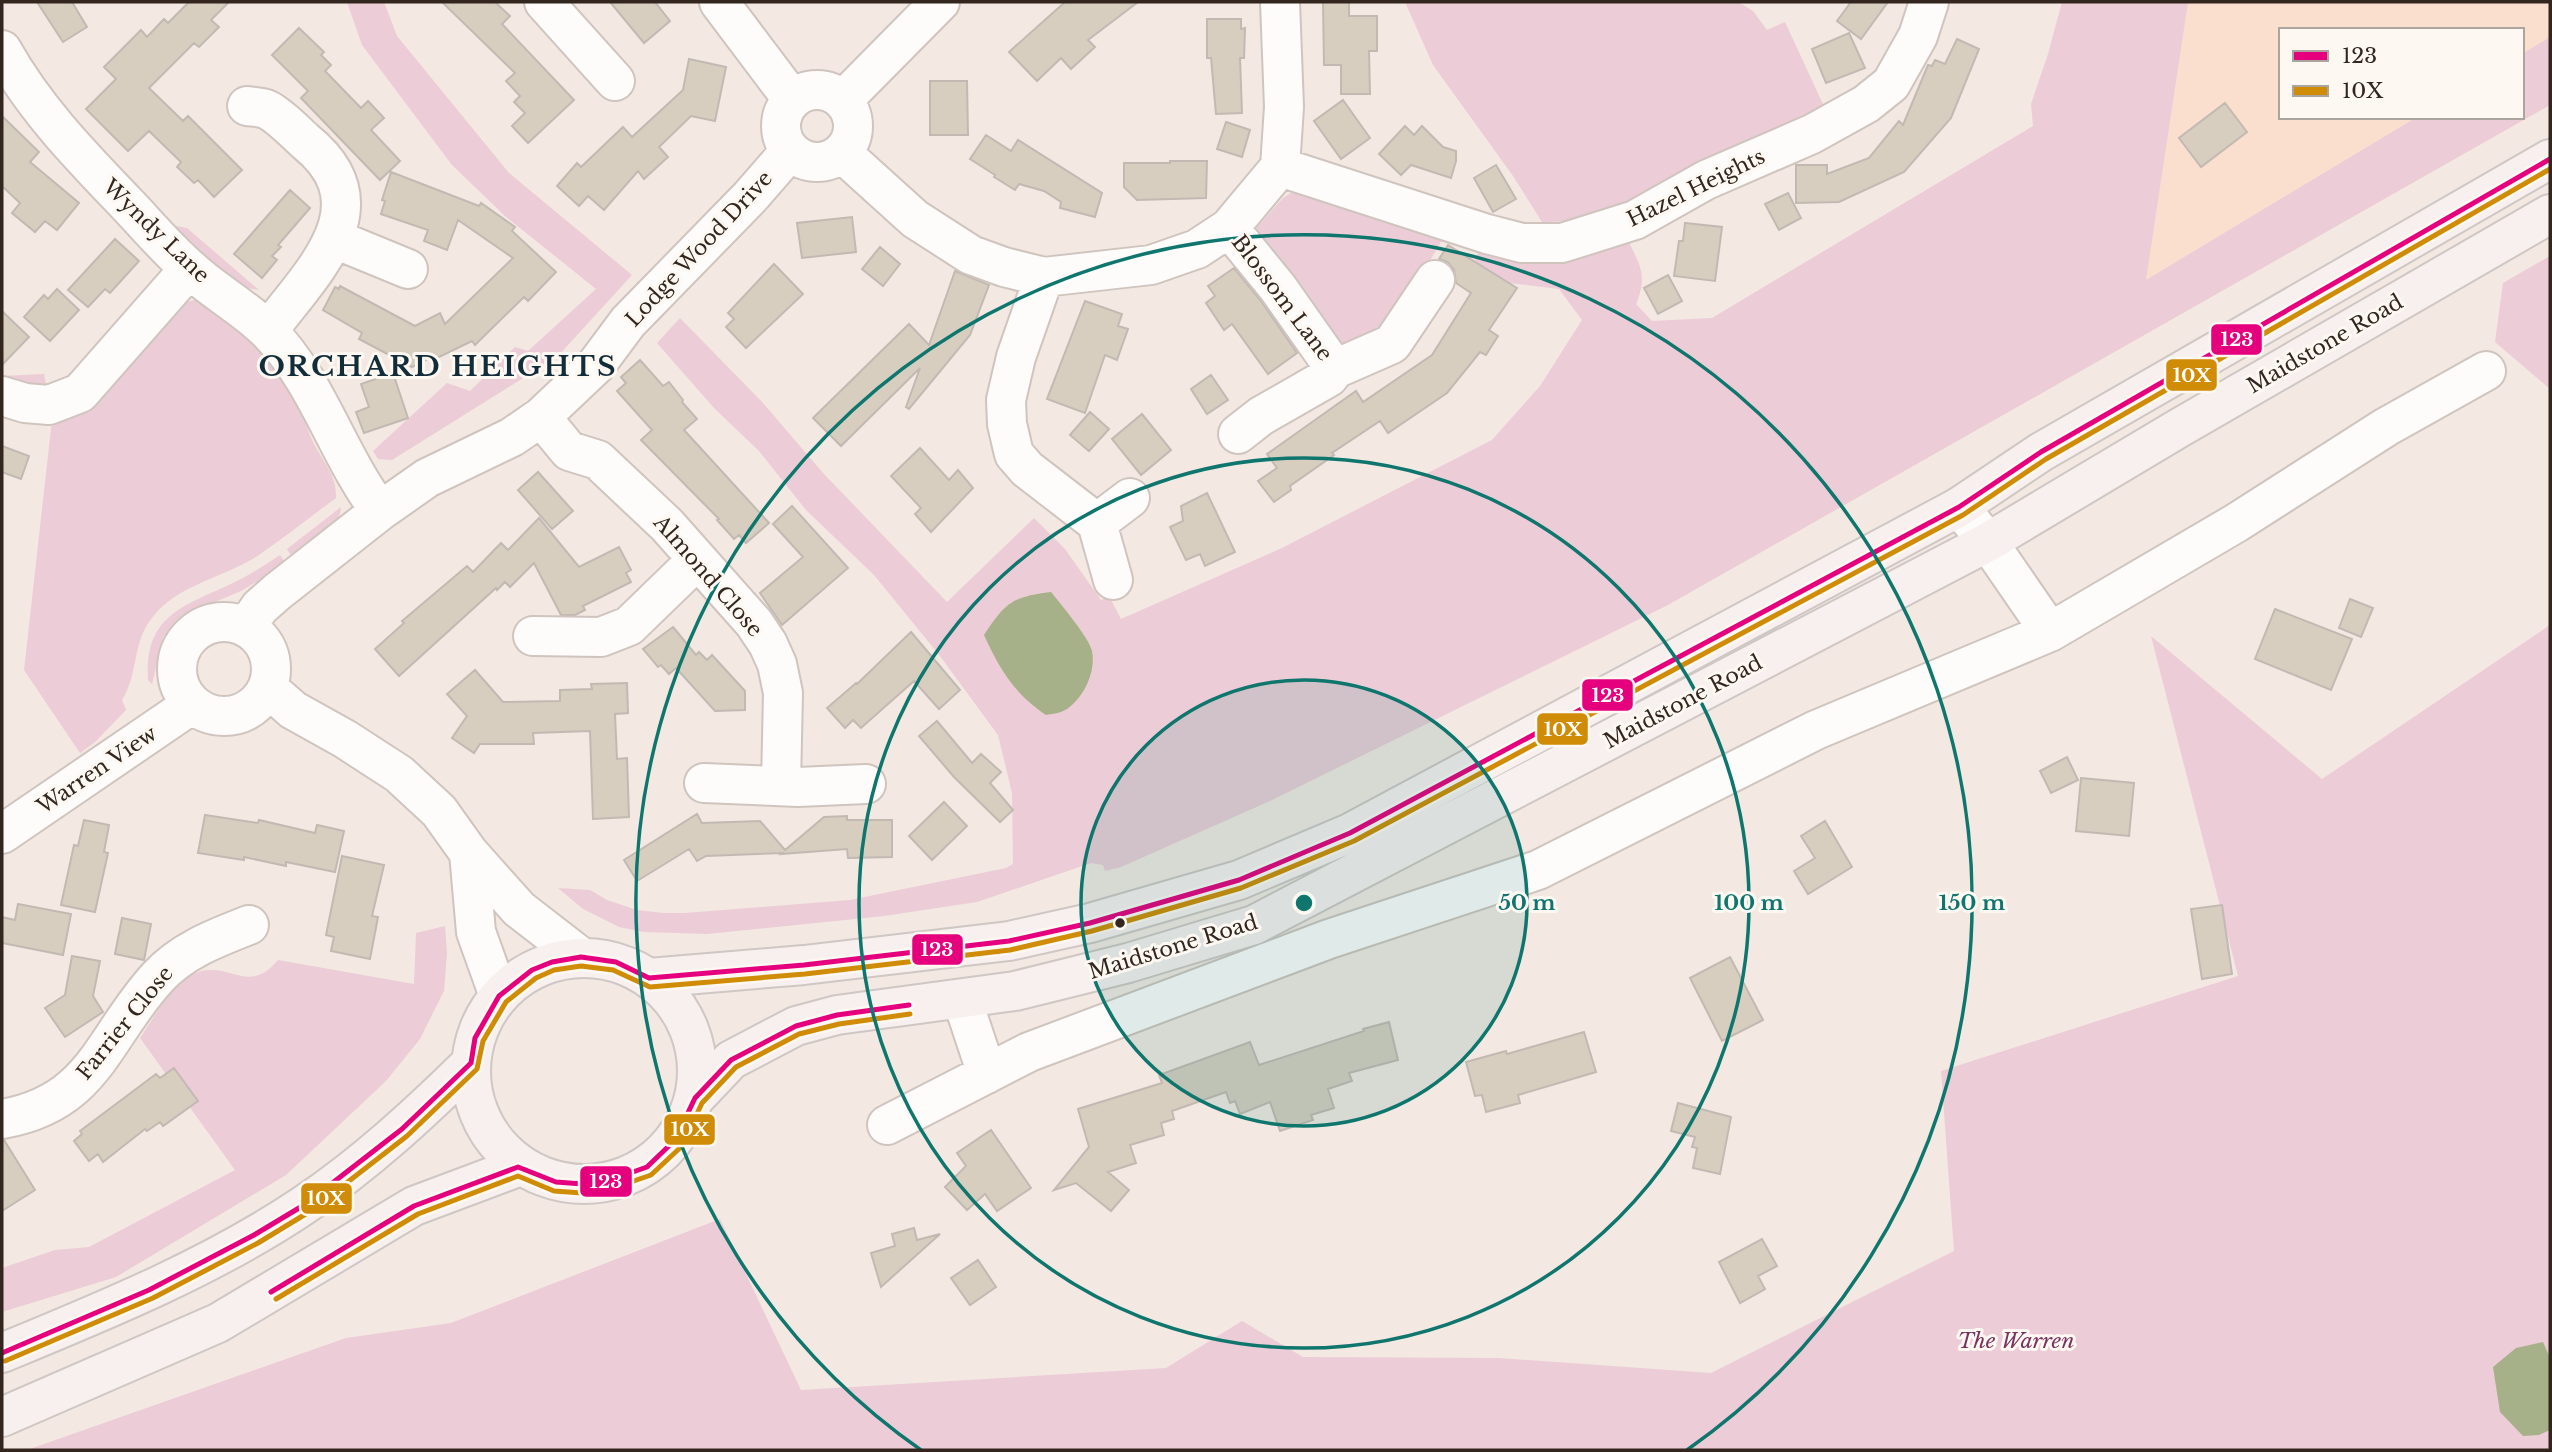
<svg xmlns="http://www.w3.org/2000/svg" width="2552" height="1452" viewBox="0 0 2552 1452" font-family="'Libre Baskerville',serif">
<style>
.built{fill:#fadfce;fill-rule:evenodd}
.green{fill:#ecccd7}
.water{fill:#a6b089}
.building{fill:#d7cec0;stroke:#c2bab2;stroke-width:2}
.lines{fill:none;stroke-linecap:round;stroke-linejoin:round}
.minor-casing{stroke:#cfc4be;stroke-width:42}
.major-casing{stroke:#cec7c3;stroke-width:42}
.minor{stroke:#fdfcfb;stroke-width:38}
.major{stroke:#f7f0ee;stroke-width:38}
.bus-1-casing{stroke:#fef8f3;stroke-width:10}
.bus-2-casing{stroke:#fef8f3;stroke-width:10}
.bus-1{stroke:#e5007d;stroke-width:5}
.bus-2{stroke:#d08c06;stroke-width:5}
.ring{fill:none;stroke:#0f766e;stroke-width:3.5}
.bus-dot{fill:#32261e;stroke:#fef8f3;stroke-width:2.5}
.labels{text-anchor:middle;stroke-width:6;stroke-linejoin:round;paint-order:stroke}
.street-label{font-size:21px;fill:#32261e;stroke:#fef8f3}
.park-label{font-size:21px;font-style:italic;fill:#78345c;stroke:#fef8f3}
.district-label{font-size:28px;font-weight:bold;letter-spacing:2px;fill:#122d39;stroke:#fef8f3}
.centre{fill:#0f766e;stroke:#fef8f3;stroke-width:3.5}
.ring-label{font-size:21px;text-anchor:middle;font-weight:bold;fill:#0f766e;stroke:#fef8f3;stroke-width:6;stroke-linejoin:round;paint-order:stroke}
.line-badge{stroke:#fef8f3;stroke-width:2.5}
.badge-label{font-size:19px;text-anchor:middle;font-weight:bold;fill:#fff}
</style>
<rect width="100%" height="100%" fill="#f3e8e2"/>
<path class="built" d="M 2119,2 L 2550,2 L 2550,105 L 2111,352 ZM 2281,30 L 2522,30 L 2522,117 L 2281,117 Z"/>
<path class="green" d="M 347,2 L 384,2 L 397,36 L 509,173 L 632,275 L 557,357 L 392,460 L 378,459 L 373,451 L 447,383 L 470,391 L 515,347 L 528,351 L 596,289 L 505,216 L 452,165 L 362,45 Z
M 1405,2 L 1738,2 L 1753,11 L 1767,30 L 1785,22 L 1827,113 C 1783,133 1739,153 1695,173 C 1648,194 1595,224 1542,222 L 1513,176 L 1433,65 Z
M 2062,2 L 2188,2 L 2146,280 L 2417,117 L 2522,117 L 2522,54 L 2550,37 L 2550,105 L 1668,605 L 1270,801 L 1121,867 L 1105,871 L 1103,865 L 1091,863 L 977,902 L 884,916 L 707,934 L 644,932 L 619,927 L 583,909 L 558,888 L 590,890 L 607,900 L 637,910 L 664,913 L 685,913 L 850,900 L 1006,868 L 1013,864 L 1012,793 L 998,735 L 940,656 L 874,575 L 806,510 L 759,451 L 714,408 L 657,343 L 680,318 L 763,403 L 823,473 L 947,602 L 1034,518 L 1065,549 L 1101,600 L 1109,596 L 1121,619 L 1282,548 L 1492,440 L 1540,386 L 1582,320 L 1559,289 L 1510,283 L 1475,261 L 1479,250 L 1574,257 L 1600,252 L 1628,240 C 1640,266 1648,275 1636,304 L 1652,321 L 1712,318 L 2033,126 L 2031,104 L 2048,54 Z
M 1294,191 L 1445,235 L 1384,339 L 1339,348 L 1250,235 L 1283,198 Z
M 166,224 L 187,228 L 259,290 L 241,287 Z
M 2550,256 L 2550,389 L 2495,342 L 2503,283 Z
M 200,298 C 234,326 274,354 294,394 C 302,410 306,428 314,444 C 324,463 337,476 336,498 C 310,517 285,537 259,555 C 222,579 171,585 147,625 C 133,648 137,677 122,700 L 126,710 L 95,742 L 80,753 L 24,670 L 52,420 L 90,405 L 114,385 L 184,303 Z
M 44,374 L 47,389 L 2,384 L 2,376 Z
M 341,507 C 340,530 311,546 294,560 L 287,549 Z
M 280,555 L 286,564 L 241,591 L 184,615 L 163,637 L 152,684 L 148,680 C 144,614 185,606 233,583 C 250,575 265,565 280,555 Z
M 2550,625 L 2550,1450 L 27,1450 L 346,1338 L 451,1323 L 720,1219 L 801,1390 L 1166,1368 L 1242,1321 L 1303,1357 L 1499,1358 L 1711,1373 L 1954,1251 L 1941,1071 L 2238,976 L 2151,636 L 2322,779 Z
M 445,926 L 447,953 L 444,991 L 420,1039 L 386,1081 L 286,1175 L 116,1277 L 2,1312 L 2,1268 L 55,1250 L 89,1247 L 235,1170 L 140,1038 C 155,1016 178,972 208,970 C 236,968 251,992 278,960 L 414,984 L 416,933 Z"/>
<path class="water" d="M 1051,592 C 1060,603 1090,639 1092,651 C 1096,672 1084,697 1067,709 C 1061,713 1052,714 1046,715 C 1014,693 1000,670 984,635 C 1006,602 1012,597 1051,592 Z
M 2543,1342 L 2550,1358 L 2550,1430 L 2539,1435 L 2523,1436 L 2500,1412 L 2493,1367 L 2516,1348 Z"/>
<path class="building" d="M 37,2 L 72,2 L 87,27 L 63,42 Z
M 189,2 L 229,2 L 211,20 L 219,27 L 199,47 L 194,43 L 149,88 L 183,121 L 188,116 L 242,170 L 214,197 L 198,180 L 194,183 L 177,167 L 181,162 L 149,131 L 128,151 L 86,109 L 116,79 L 104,67 L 141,30 L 147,37 L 164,19 L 168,23 Z
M 442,2 L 495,2 L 510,16 L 502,24 L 574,100 L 528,143 L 512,126 L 525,113 L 514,102 L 520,96 L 506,81 L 515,73 Z
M 610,2 L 655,2 L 670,21 L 644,43 Z
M 1065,2 L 1138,2 L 1088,40 L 1095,47 L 1071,69 L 1061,58 L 1037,81 L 1009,52 Z
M 1323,2 L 1349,2 L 1349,16 L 1377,16 L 1377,51 L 1369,51 L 1370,94 L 1341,94 L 1341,65 L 1324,65 Z
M 1851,2 L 1888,2 L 1861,39 L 1837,21 Z
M 1207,19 L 1241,19 L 1241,29 L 1245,28 L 1244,58 L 1240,58 L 1242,113 L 1216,114 L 1211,58 L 1207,58 Z
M 299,28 L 324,52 L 321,55 L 331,65 L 325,71 L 361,108 L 368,101 L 384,118 L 371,130 L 400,161 L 380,180 L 301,98 L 308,91 L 272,55 Z
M 1849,33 L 1865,68 L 1826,83 L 1812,49 Z
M 1957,39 L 1979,49 L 1951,118 L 1904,172 L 1839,202 L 1796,203 L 1796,165 L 1827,165 L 1827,174 L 1869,158 L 1899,121 L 1903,125 L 1928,65 L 1932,66 L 1935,60 L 1945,64 Z
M 689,59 L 726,67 L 715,121 L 691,116 L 659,147 L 668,157 L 644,179 L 638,171 L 604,210 L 588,196 L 579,206 L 557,186 L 577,163 L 581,167 L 623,127 L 632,137 L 683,90 Z
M 930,81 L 967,81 L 968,135 L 930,135 Z
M 1343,100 L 1370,138 L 1341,159 L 1314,121 Z
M 2225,103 L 2247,132 L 2201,167 L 2179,138 Z
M 2,116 L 39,152 L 30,162 L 79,203 L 57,230 L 45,221 L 35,232 L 12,213 L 20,203 L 2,186 Z
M 1226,122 L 1250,130 L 1242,157 L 1217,149 Z
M 1405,126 L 1414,135 L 1422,126 L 1443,147 L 1456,151 L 1456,161 L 1451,178 L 1411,165 L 1401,175 L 1379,154 Z
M 986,135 L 1011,151 L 1018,140 L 1102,193 L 1095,217 L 1060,208 L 1061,202 L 1044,191 L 1019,184 L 1015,190 L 994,177 L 995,175 L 970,159 Z
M 1170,161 L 1207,161 L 1206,198 L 1137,200 L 1124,187 L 1124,163 L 1170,163 Z
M 1496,165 L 1516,199 L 1493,212 L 1474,178 Z
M 391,172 L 479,206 L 481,203 L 515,227 L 512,231 L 556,272 L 528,301 L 524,297 L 475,345 L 472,341 L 437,358 L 435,355 L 412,367 L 359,339 L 362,333 L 323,310 L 335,287 L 339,289 L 340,286 L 415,326 L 440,313 L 445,324 L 513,258 L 458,220 L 447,250 L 424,241 L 428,230 L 381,214 L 385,201 L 382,200 Z
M 290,190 L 310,208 L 278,245 L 281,247 L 272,256 L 277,260 L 262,278 L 234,254 Z
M 1788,193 L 1801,218 L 1779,230 L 1765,204 Z
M 852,217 L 856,252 L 802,258 L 797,223 Z
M 1685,223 L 1722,227 L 1715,281 L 1674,276 L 1679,241 L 1683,241 Z
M 115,239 L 139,261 L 110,293 L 105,289 L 88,307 L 68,290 Z
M 1448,245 L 1517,288 L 1489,330 L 1498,336 L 1486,355 L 1480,352 L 1447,393 L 1388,433 L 1380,421 L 1332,453 L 1334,455 L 1290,486 L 1291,490 L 1274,502 L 1258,481 L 1277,468 L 1267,454 L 1356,391 L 1363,402 L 1432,355 L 1471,293 L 1456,283 L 1454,270 L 1448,262 L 1439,259 Z
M 880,247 L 900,264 L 883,286 L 862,269 Z
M 774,264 L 803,294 L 746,348 L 726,327 L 734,319 L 728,313 Z
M 1234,268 L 1261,301 L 1297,353 L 1268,374 L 1232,324 L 1224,330 L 1206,303 L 1215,296 L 1208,286 Z
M 955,271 L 989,285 L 970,335 L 909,409 L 906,407 L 920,368 L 841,446 L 813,418 L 909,324 L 929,345 Z
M 1668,275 L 1682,301 L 1658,314 L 1644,288 Z
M 57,289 L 79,310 L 50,341 L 24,317 L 44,295 L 48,299 Z
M 1085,301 L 1122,314 L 1118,326 L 1128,329 L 1117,360 L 1105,355 L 1085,413 L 1047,399 Z
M 2,311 L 29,337 L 2,365 Z
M 640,360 L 663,386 L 669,382 L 683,400 L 682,402 L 697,419 L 684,430 L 769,523 L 746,543 L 739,535 L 734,539 L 717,520 L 719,519 L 641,440 L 652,430 L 617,391 L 626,383 L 621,377 Z
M 393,373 L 408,418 L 364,433 L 356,412 L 369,407 L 361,384 Z
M 1211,375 L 1228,400 L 1207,414 L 1191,389 Z
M 1090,412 L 1109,429 L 1089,451 L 1070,435 Z
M 1142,414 L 1171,450 L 1141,475 L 1112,439 Z
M 2,446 L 29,456 L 21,479 L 2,472 Z
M 920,448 L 949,480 L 958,470 L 973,488 L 931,532 L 915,514 L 921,508 L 891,476 Z
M 538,472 L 573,511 L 552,529 L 518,490 Z
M 1207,493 L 1235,552 L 1205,566 L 1200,554 L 1186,560 L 1170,527 L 1183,521 L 1181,506 Z
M 792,506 L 848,568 L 782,625 L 760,593 L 803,557 L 773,524 Z
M 539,518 L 579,567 L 619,547 L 631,570 L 626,573 L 631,582 L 583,606 L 585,610 L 575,615 L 561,615 L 534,563 L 510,587 L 505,582 L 497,590 L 496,588 L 399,676 L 375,649 L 404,623 L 402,621 L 467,566 L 473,572 L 501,543 L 508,550 Z
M 2350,599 L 2373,608 L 2361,637 L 2339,628 Z
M 2275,609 L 2352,639 L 2331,690 L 2255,659 Z
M 673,627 L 696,655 L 699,652 L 707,660 L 712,655 L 745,691 L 745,710 L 715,711 L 676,668 L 669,674 L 661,665 L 658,667 L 643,649 Z
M 911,632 L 960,690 L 939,709 L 914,681 L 861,728 L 853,720 L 845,728 L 827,708 L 856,683 L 857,684 Z
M 475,670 L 503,702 L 560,701 L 560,690 L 592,689 L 591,684 L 627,683 L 628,713 L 615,714 L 617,759 L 627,758 L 629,817 L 593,819 L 590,731 L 533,733 L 534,744 L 480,744 L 474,753 L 452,738 L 467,716 L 447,694 Z
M 937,721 L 972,763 L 981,754 L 1001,772 L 990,783 L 1013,810 L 1000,822 L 954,777 L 919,736 Z
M 2067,757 L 2078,780 L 2051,793 L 2040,771 Z
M 2081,778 L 2134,783 L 2129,836 L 2076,831 Z
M 944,802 L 967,826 L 932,860 L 909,836 Z
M 697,814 L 702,823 L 760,821 L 785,850 L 824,817 L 847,816 L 847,820 L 892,820 L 892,857 L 848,858 L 847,849 L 781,854 L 782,853 L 706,856 L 697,861 L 689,849 L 637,881 L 624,860 Z
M 205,815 L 258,823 L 259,820 L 315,833 L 317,825 L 344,831 L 335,872 L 286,862 L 286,866 L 244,857 L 244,860 L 198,853 Z
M 84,820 L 109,825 L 104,852 L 108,853 L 95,912 L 61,905 L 74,845 L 78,846 Z
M 1825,821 L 1852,867 L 1808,894 L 1794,871 L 1815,858 L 1801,836 Z
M 342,856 L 384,865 L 372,916 L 378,917 L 370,959 L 331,951 L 334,937 L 326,935 Z
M 18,904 L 71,914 L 63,955 L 2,943 L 2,917 L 15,920 Z
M 2222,905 L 2232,974 L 2202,979 L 2191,909 Z
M 122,918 L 151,924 L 144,960 L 115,954 Z
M 72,956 L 100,961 L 93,996 L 103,1012 L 65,1037 L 45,1008 L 65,995 Z
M 1730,957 L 1763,1020 L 1722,1041 L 1690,978 Z
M 1389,1022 L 1398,1060 L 1349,1073 L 1352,1081 L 1328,1089 L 1334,1108 L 1311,1115 L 1313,1120 L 1280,1131 L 1270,1102 L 1240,1114 L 1235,1101 L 1230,1103 L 1226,1092 L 1172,1111 L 1174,1119 L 1161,1123 L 1164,1135 L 1130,1145 L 1136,1163 L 1108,1172 L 1129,1190 L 1111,1211 L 1076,1183 L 1054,1190 L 1089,1147 L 1078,1109 L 1162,1083 L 1159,1075 L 1250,1042 L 1259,1065 L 1364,1031 L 1363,1029 Z
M 1584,1032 L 1596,1072 L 1518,1095 L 1520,1103 L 1486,1112 L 1482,1095 L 1475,1096 L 1466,1062 L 1506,1051 L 1507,1054 Z
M 174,1068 L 198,1101 L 163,1126 L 160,1122 L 147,1131 L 145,1129 L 103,1162 L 98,1154 L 89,1161 L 74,1141 L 82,1134 L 80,1131 L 156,1074 L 160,1078 Z
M 1678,1103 L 1731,1117 L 1720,1174 L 1693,1168 L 1697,1148 L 1692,1147 L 1695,1137 L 1671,1131 Z
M 991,1130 L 1031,1188 L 997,1211 L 985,1194 L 967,1210 L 945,1187 L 966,1166 L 957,1153 Z
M 2,1140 L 4,1140 L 35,1190 L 2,1211 Z
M 914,1228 L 917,1240 L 940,1234 L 881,1287 L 871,1253 L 895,1246 L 892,1234 Z
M 1762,1239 L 1777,1266 L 1758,1276 L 1765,1289 L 1740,1303 L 1719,1262 Z
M 978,1260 L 996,1287 L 970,1305 L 951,1278 Z"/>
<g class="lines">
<g class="minor-casing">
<path id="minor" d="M 544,2 L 615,81
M 719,2 L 792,99
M 2,50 C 35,109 80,155 126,203 C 147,225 166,248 189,268 C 213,291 244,307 268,331 C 318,382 337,454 380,511
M781 126a36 36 0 1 1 72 0a36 36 0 1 1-72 0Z
M 843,100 L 940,2
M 247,106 C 253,107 262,107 268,110 C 281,117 294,131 305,141 C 386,206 311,273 268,331
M 842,153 L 915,219 L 971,255 L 1004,267 L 1044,277 L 1151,265 L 1197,249 L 1229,228 L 1280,167 L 1284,107 L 1280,2
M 1280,167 L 1487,234 L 1522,243 L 1562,243 L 1635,220 L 1706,180 L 1812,134 L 1866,104 L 1891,84 L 1918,36 L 1929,2
M 1229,228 L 1278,288 L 1335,369
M 335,239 L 408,269
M 1044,277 L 1016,357 L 1006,400 L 1007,424 L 1014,454 L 1027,469 L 1097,523 L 1113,580
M 2,396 L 25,403 L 49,405 L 80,393 L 189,269
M 541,417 L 569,451 L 598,460 L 667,525 L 754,623 L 768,644 L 777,664 L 783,693 L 781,785
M 1238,434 L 1261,416 L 1329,377 L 1335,369 L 1392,344 L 1435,280
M 1959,507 L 1988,542 L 2050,632
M 1097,523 L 1130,498
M177 669a47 47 0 1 1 94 0a47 47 0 1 1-94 0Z
M 246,627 L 260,607 L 277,592 L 380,511 L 427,478 L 512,437 L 541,417 L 596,365 L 628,322 L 750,197 L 790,151
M 533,636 L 601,637 L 629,626 L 696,561
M 268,688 L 293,710 L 345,739 L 399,774 L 439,811 L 469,853 L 519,909 L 581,957
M 704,783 L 798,787 L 866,784
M 2,834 L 191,705
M 469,853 L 476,932 L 499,996
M 962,999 L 987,1074
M 2,1119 C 95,1103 102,1038 158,977 C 183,950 216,938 249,925
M 887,1125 L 1029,1052 L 1329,939 L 1538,870 L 1816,730 L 2050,632 L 2236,523 L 2386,427 L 2486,371"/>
</g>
<g class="major-casing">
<path id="major" d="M471 1071a113 113 0 1 1 226 0a113 113 0 1 1-226 0Z
M 649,978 L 804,965 L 1009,941 L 1090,923 L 1239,880 L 1350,833 L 1959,507 L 2041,452 L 2550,159
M 695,1098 L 731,1060 L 796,1026 L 837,1015 L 1015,991 L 1128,963 L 1254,925 L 1988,542 L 2179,428 L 2550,214
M 2,1353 C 104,1311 212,1267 304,1205 C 365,1164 419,1114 471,1063
M 2,1417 L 218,1323 L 414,1206 L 518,1167"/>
</g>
<use href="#minor" class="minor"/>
<use href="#major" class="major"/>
<g class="bus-1-casing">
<path id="bus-1" d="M 271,1292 L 414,1206 L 518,1167 L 556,1182 L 596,1185 L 647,1167 L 675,1140 L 695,1098 L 731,1060 L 796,1026 L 837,1015 L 909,1005
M 2,1353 L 149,1290 L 254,1235 L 304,1205 L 402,1129 L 471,1063 L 475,1038 L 499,996 L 532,970 L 552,962 L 581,957 L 616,962 L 649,978 L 804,965 L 1009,941 L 1090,923 L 1239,880 L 1350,833 L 1959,507 L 2041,452 L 2550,159"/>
</g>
<g class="bus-2-casing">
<path id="bus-2" d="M 276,1299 L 418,1214 L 518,1176 L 554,1191 L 596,1194 L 651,1175 L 682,1146 L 702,1103 L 736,1067 L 799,1034 L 839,1024 L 910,1014
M 5,1361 L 153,1298 L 258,1243 L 309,1212 L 407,1136 L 477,1069 L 483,1041 L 506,1002 L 536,978 L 554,970 L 581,966 L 613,970 L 650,987 L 805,974 L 1010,950 L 1092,931 L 1241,888 L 1354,841 L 1963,515 L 2046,459 L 2550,169"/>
</g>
<use href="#bus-1" class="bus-1"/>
<use href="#bus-2" class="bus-2"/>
</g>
<circle cx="1304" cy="903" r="223" fill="#0f766e" fill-opacity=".12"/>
<g class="ring">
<circle cx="1304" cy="903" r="223"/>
<circle cx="1304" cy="903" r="445"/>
<path d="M921 1450A668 668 0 1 1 1687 1450"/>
</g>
<circle class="bus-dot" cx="1120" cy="923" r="6"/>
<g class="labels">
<g class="street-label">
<text transform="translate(1696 188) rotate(-26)" y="7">Hazel Heights</text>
<text transform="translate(156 231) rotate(44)" y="7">Wyndy Lane</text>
<text transform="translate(699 249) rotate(-47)" y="7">Lodge Wood Drive</text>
<text transform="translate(1282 298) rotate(53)" y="7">Blossom Lane</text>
<text transform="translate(2325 344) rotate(-30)" y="7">Maidstone Road</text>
<text transform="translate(708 576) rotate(49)" y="7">Almond Close</text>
<text transform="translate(1683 702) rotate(-28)" y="7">Maidstone Road</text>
<text transform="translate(97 770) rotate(-34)" y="7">Warren View</text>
<text transform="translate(1173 947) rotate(-17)" y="7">Maidstone Road</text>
<text transform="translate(125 1023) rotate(-51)" y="7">Farrier Close</text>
</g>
<g class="park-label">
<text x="2016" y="1348">The Warren</text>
</g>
<g class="district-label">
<text x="438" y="376">ORCHARD HEIGHTS</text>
</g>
</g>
<circle cx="1304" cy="903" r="10" class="centre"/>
<g class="ring-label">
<text x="1527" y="910">50 m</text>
<text x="1749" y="910">100 m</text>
<text x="1972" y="910">150 m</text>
</g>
<g class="line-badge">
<rect x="2210" y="323" width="53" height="33" rx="7" fill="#e5007d"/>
<rect x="2165" y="358" width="53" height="34" rx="7" fill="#d08c06"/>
<rect x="1581" y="678" width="53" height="34" rx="7" fill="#e5007d"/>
<rect x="1536" y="712" width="53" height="34" rx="7" fill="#d08c06"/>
<rect x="911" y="933" width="53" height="33" rx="7" fill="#e5007d"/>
<rect x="663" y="1113" width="53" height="33" rx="7" fill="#d08c06"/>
<rect x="579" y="1165" width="54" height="33" rx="7" fill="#e5007d"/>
<rect x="300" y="1182" width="53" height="33" rx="7" fill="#d08c06"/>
</g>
<g class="badge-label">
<text x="2237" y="346">123</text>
<text x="2192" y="382">10X</text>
<text x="1608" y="702">123</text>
<text x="1563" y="736">10X</text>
<text x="937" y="956">123</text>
<text x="690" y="1136">10X</text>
<text x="606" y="1188">123</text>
<text x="326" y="1205">10X</text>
</g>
<rect width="2552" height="1452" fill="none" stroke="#32261e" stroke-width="7"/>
<rect x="2279" y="28" width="245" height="91" fill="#fef8f3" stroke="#aca49e" stroke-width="2"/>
<rect x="2293" y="51" width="35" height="10" fill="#e5007d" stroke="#aca49e" stroke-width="2"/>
<text x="2342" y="63" font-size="21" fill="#32261e">123</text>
<rect x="2293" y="86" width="35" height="10" fill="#d08c06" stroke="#aca49e" stroke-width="2"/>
<text x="2342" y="98" font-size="21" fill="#32261e">10X</text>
</svg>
